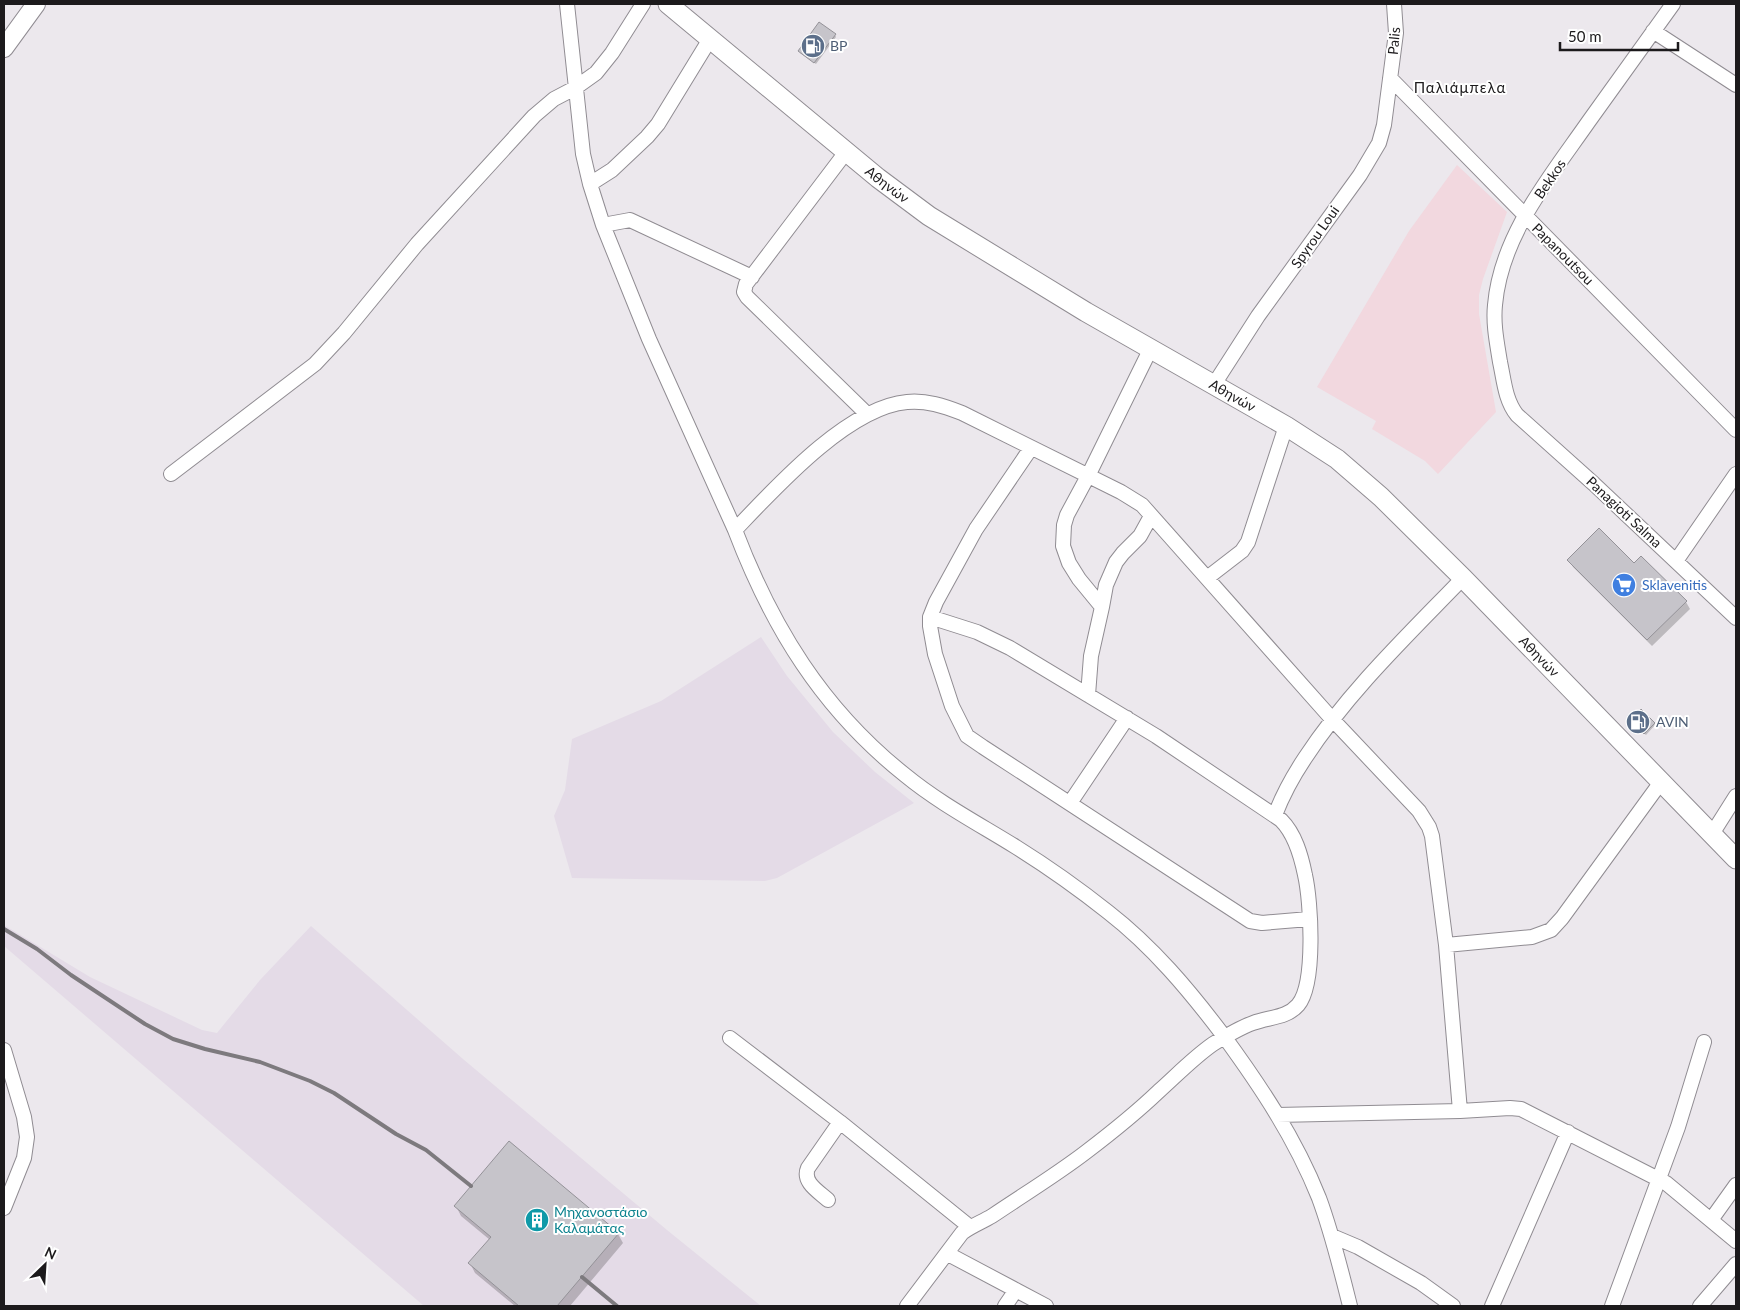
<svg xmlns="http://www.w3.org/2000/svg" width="1740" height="1310" viewBox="0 0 1740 1310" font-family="Lato,sans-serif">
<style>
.built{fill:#e4dbe7}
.education{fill:#f2d8df}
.shadow{fill:#0003}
.building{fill:#c6c4ca;stroke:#949298}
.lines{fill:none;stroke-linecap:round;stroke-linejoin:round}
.minor-casing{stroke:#908c92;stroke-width:16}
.tertiary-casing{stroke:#908c92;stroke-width:20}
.secondary-casing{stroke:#908c92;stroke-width:21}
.minor{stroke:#fff;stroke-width:14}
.tertiary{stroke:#fff;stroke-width:18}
.secondary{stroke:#fff;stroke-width:19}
.rail{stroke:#7d7a7e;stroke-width:4}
.labels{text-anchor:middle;stroke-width:4;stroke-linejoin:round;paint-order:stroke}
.street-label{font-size:14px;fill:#1c1a1c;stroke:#fff}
.service-label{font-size:14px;fill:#4e5e75;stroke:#fff;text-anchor:start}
.shop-label{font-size:14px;fill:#366cbe;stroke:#fff;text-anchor:start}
.culture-label{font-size:14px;fill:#0d838f;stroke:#fff;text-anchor:start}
.neighbourhood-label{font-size:15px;letter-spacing:1px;fill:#1c1a1c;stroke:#fff}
</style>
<rect width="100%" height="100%" fill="#ece8ed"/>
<path class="built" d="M 761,637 L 787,676 L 833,732 L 875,772 L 914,803 L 777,878 L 765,881 L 572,878 L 554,816 L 565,790 L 572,739 L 661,701 Z
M 4,925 L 90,977 L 202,1030 L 217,1033 L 260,980 L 311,926 L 463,1059 L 667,1230 L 761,1306 L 424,1306 L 4,946 Z"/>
<path class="education" d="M 1457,165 L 1507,212 L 1483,279 L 1479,295 L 1479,314 L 1496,412 L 1438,474 L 1425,461 L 1372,429 L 1376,421 L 1317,387 L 1409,231 Z"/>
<path class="shadow" d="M 835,35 L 836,37 L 816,64 L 800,53 Z
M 1569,560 L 1634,565 L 1686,602 L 1690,609 L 1652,646 L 1573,567 Z
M 1632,722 L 1654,723 L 1655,725 L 1646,735 Z
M 456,1206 L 618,1234 L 623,1243 L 570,1306 L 515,1306 L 475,1273 L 470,1263 L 490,1240 L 461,1216 Z"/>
<path class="building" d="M 819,22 L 836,34 L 814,63 L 798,51 Z
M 1599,528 L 1634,563 L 1641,556 L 1687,601 L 1647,640 L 1567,560 Z
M 1641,709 L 1655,723 L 1644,734 L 1630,720 Z
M 509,1141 L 619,1233 L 557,1306 L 519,1306 L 468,1263 L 491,1237 L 454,1206 Z"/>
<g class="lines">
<g class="minor-casing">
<path id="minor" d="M 567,4 L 583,154 L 590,184 L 603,225 L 649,339 L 735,530 C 772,627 822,709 905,775 C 939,803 979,824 1016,847 C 1048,867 1079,889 1108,912 C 1153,947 1189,990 1223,1035 C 1261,1087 1295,1138 1319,1198 C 1332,1233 1341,1270 1350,1306
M 1673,4 C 1645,43 1617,82 1589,121 C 1550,177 1501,235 1495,305 C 1493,324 1497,343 1500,362 C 1504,380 1505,400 1517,415 L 1594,484 L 1736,618
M 1653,31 L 1736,85
M 1390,78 L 1736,430
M 846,152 L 746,284 L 744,292 L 747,297 L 867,414
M 590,184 L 612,170 L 647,137 L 658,124 L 710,39
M 603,225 L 630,220 L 752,277
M 1213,386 L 1258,316 L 1360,175 L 1379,143 L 1384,125 L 1396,33 L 1394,4
M 1031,448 L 976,529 L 936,602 L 930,617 L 930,626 L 935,654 L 952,706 L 967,736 L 983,747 L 1250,921 L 1262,923 L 1309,919
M 171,474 L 315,364 L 344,333 L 417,244 L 534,116 L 554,99 L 575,88 L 596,73 L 612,53 L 643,4
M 735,530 C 775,488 848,407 907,402 C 926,400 944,406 962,413 L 1121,492 L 1142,505 L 1332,719 L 1419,811 L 1429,827 L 1432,836 L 1446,945 L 1460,1111
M 1676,561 L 1736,474
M 1207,578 L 1242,551 L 1248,542 L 1286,426
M 1102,607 L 1106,585 L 1116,562 L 1123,553 L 1140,536 L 1151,516
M 1088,695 L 1091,656 L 1102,607 L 1079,579 L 1069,563 L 1063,546 L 1064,525 L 1067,515 L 1088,476 L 1150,350
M 1070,803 L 1127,718
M 1275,815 C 1283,794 1293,776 1305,758 C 1349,691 1408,635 1463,578
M 1712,834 L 1736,796
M 1446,945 L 1532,937 L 1551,930 L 1562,918 L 1661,782
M 730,1038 L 840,1122 L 970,1227
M 4,1050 L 24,1117 L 27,1137 L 24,1158 L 4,1208
M 1277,1115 L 1460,1111 L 1510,1108 L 1521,1109 L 1666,1183 L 1736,1241
M 828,1200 C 818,1191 802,1182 808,1168 L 840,1122
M 1711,1220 L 1736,1185
M 1332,1236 L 1358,1247 L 1421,1283 L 1453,1306
M 948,1254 L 1046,1306
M 907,1306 L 962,1233 C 971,1226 982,1222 992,1216 C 1023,1195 1056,1175 1086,1152 C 1111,1133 1136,1113 1159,1091 C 1177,1075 1193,1058 1213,1044 C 1226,1036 1239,1028 1253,1023 C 1269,1017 1287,1018 1298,1005 C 1316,984 1311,901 1305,875 C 1301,855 1295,834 1281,820 L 1156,736 L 1010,648 L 977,632 L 930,617
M 1005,1306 L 1016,1290
M 1492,1306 L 1568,1132
M 1612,1306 L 1678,1127 L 1704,1042
M 1700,1306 L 1736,1264"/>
</g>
<g class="tertiary-casing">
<path id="tertiary" d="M 4,48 L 36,4"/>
</g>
<g class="secondary-casing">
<g id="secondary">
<path id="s1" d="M 668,4 L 878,178 L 929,216 L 1086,312 L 1286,426 L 1337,459 L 1381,497 L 1463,578 L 1736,859"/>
</g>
</g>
<use href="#minor" class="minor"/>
<use href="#tertiary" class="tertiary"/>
<use href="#secondary" class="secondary"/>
<path class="rail" d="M 4,929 L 37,949 L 71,975 L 145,1024 L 173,1039 L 205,1049 L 260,1062 L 310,1081 L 334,1093 L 396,1134 L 426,1150 L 471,1186
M 582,1277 L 617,1306"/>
</g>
<defs>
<g id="fuel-disc" transform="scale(1.25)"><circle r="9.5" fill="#5c6f8a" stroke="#fff"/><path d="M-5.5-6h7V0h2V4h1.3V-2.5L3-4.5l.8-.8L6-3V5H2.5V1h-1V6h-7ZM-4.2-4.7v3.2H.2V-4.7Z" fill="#fff"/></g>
<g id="supermarket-disc" transform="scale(1.25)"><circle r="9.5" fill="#3f7fe0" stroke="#fff"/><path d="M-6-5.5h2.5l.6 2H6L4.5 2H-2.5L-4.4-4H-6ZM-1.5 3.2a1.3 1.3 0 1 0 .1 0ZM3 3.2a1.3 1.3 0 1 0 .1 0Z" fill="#fff"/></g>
<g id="building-disc" transform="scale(1.25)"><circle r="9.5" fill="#0f9aa8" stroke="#fff"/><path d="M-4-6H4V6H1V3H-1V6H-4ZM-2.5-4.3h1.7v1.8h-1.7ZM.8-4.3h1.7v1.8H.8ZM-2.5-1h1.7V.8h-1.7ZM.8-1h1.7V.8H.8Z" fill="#fff"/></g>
</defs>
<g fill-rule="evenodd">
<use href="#fuel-disc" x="813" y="46"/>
<use href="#supermarket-disc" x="1624" y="585"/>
<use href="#fuel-disc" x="1638" y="722"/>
<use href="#building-disc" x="537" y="1220"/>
</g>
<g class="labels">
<g class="street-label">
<text transform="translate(1394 41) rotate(-85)" y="5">Palis</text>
<text transform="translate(1550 179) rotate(-56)" y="5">Bekkos</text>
<text dy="5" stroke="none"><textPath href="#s1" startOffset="284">Αθηνών</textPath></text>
<text transform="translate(1315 237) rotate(-55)" y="5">Spyrou Loui</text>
<text transform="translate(1563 254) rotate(45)" y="5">Papanoutsou</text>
<text dy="5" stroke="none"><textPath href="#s1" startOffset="689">Αθηνών</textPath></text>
<text transform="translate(1624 512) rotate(43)" y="5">Panagioti Salma</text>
<text dy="5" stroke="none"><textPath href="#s1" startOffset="1094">Αθηνών</textPath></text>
</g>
<g class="service-label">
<text x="830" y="51">BP</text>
<text x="1656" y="727">AVIN</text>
</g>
<g class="shop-label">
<text x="1642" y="590">Sklavenitis</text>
</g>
<g class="culture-label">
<text x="554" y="1217">Μηχανοστάσιο<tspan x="554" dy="16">Καλαμάτας</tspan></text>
</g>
<g class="neighbourhood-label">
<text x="1460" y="93">Παλιάμπελα</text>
</g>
</g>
<rect width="1740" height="1310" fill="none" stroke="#1c1a1c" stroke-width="10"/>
<g transform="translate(45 1265) rotate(25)" stroke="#ffffff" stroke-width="4" paint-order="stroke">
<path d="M0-4L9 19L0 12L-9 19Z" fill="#1c1a1c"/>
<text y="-8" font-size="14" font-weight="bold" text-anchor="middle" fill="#1c1a1c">N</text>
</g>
<path d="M1560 42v8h118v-8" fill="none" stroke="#1c1a1c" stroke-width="2.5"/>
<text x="1568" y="42" font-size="15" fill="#1c1a1c" stroke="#ffffff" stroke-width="4" paint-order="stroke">50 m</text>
</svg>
